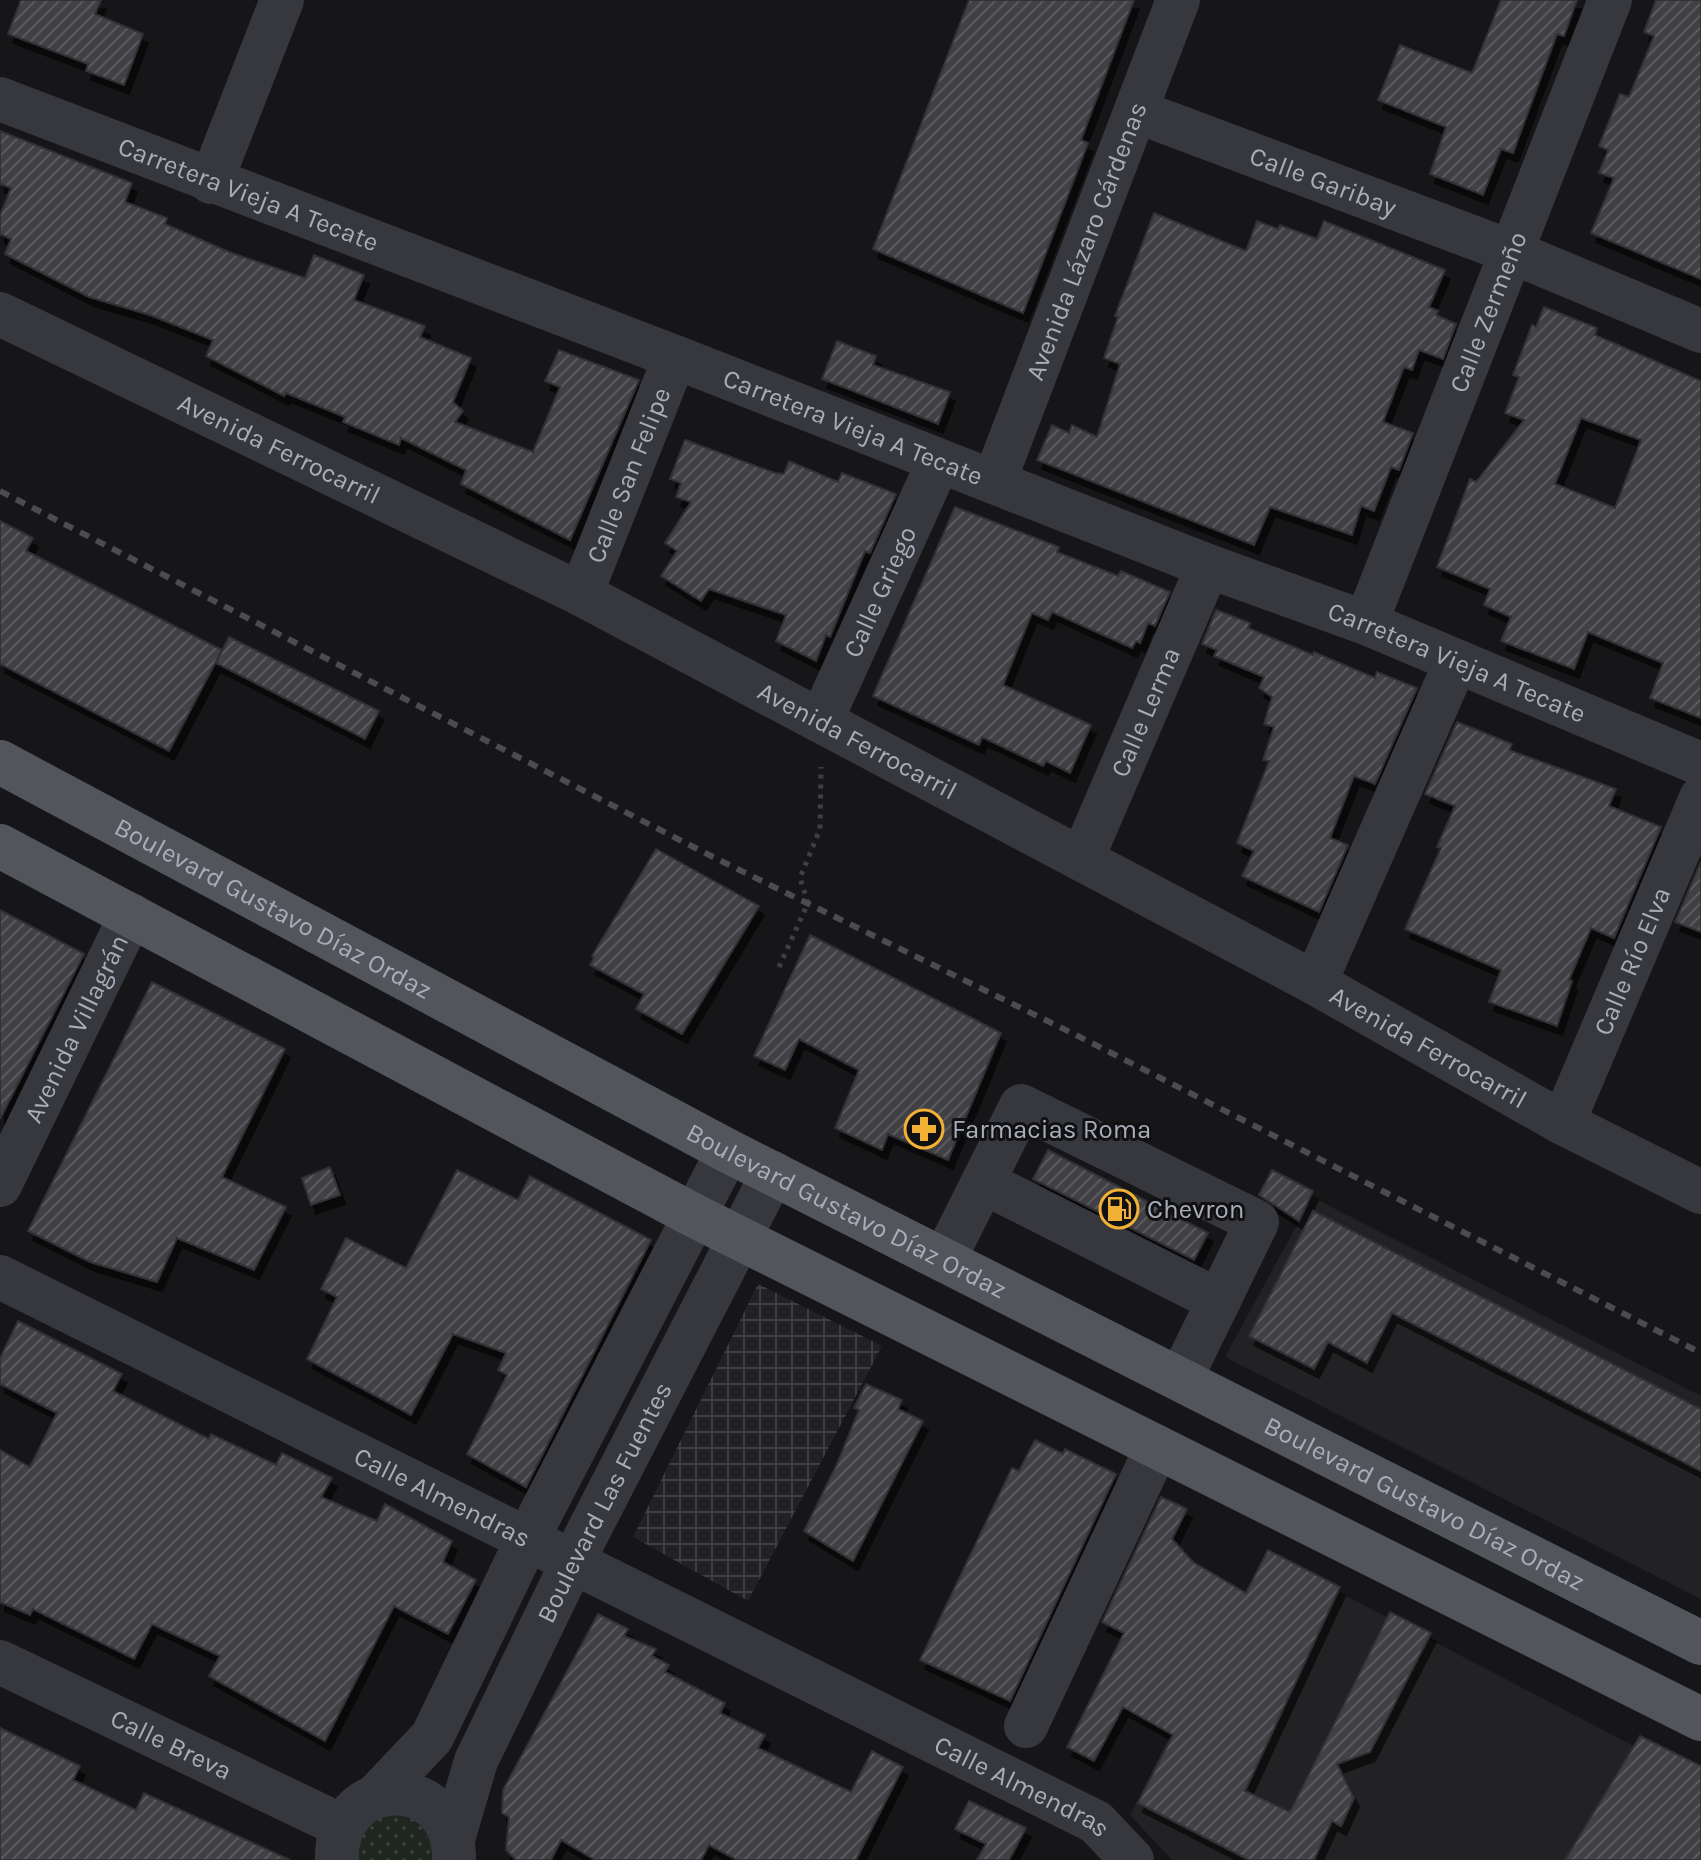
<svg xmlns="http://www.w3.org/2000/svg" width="1701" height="1860" viewBox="0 0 1701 1860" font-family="Karla,sans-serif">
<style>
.built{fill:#222225}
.industrial{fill:url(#industrial-grid)}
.grass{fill:url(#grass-dots)}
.building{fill:url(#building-hatch);stroke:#303034;stroke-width:2;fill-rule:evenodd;filter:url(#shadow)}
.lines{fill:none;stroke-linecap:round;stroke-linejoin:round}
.path{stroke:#3d3f44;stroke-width:5;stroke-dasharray:4 6;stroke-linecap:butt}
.minor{stroke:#37383d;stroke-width:44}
.major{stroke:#53555c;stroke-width:44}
.rail{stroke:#4a4c52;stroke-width:6;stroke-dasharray:10 8;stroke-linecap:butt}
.labels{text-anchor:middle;stroke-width:6;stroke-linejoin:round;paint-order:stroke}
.street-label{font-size:26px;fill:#a8adb8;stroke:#111113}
.poi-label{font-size:26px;fill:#a8adb8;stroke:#111113;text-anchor:start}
</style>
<defs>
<pattern id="industrial-grid" width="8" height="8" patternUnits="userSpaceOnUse" patternTransform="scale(2)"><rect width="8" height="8" fill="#222225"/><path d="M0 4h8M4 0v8" fill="none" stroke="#3f3f43"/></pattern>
<pattern id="grass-dots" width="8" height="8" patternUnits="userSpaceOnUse" patternTransform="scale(2)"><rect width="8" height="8" fill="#1e261f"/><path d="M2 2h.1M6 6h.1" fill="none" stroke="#3c433d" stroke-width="1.8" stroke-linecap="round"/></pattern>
<pattern id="building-hatch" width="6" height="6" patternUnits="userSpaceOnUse" patternTransform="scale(2)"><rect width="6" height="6" fill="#404145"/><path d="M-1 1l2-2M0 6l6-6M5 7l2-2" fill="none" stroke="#595a5e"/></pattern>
<filter id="shadow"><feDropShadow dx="5" dy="9" stdDeviation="0" flood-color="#0009"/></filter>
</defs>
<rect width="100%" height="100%" fill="#161618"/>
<path class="built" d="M 1312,1197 L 1701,1396 L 1701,1599 L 1225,1357 Z
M 1335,1590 L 1697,1779 L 1654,1860 L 1172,1860 L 1130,1815 L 1189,1698 Z"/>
<path class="industrial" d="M 758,1284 L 882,1346 L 748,1601 L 633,1537 Z"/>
<path class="grass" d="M 414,1810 L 439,1860 L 350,1860 L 361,1821 Z"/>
<path class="building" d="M 21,0 L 101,0 L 95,14 L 143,34 L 124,85 L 86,71 L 88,64 L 8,34 Z
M 969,0 L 1134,0 L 1081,140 L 1088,143 L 1023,313 L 873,249 Z
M 1501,0 L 1577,0 L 1564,36 L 1557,34 L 1513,153 L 1501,149 L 1483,195 L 1430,174 L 1446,127 L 1378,100 L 1400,45 L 1472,73 Z
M 1656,0 L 1701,0 L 1701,279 L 1591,233 L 1614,178 L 1599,173 L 1608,150 L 1599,146 L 1620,94 L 1629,97 L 1654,36 L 1644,32 Z
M 0,131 L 132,183 L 125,202 L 167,218 L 165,224 L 229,252 L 305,278 L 314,255 L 364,275 L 354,300 L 425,326 L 420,337 L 471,358 L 453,402 L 463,411 L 455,422 L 533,452 L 560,387 L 545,381 L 559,350 L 639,380 L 570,540 L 461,484 L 466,470 L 401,438 L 399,445 L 343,422 L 345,417 L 286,393 L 284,396 L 206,356 L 213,340 L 150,315 L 89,297 L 5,254 L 11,239 L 0,234 L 0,215 L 11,188 L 0,184 Z
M 1154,213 L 1246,251 L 1257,221 L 1278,229 L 1280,225 L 1317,239 L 1324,221 L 1445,270 L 1429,307 L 1438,311 L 1436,315 L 1456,324 L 1443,359 L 1419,350 L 1412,370 L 1404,367 L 1383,422 L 1413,433 L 1399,470 L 1391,467 L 1374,511 L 1361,506 L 1352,535 L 1270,507 L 1254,545 L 1037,460 L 1052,425 L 1069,433 L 1072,425 L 1097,437 L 1120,364 L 1104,358 L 1118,317 L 1115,316 Z
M 1544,307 L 1597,328 L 1595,335 L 1701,381 L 1701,718 L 1650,698 L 1663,663 L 1588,632 L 1574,669 L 1501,641 L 1511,617 L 1484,605 L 1490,589 L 1437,567 L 1470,479 L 1476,482 L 1524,420 L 1505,413 L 1519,377 L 1513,375 L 1532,325 L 1536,327 ZM 1581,418 L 1641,440 L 1615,508 L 1555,484 Z
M 837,341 L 876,356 L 873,365 L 950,392 L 938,424 L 822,379 Z
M 685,440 L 775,473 L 784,474 L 789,461 L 838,482 L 842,473 L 896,494 L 870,553 L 865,551 L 830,637 L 826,635 L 816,661 L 776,641 L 786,615 L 709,589 L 701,601 L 661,576 L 677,551 L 665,543 L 691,502 L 676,497 L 681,483 L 670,479 Z
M 955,507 L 1059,547 L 1057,552 L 1118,576 L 1121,571 L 1170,592 L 1155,626 L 1148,623 L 1140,643 L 1136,641 L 1132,648 L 1052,612 L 1048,620 L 1032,613 L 1003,685 L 1091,725 L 1070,773 L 1046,761 L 1043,766 L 982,737 L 979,745 L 873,696 Z
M 0,521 L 33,538 L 26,551 L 222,650 L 169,751 L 0,664 Z
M 1216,610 L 1250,623 L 1248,628 L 1313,655 L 1314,652 L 1375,678 L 1377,672 L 1417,688 L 1375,784 L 1354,776 L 1330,838 L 1348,845 L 1319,912 L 1242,876 L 1254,851 L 1237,843 L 1269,761 L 1263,760 L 1274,727 L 1264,724 L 1272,697 L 1259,688 L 1264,677 L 1214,656 L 1217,650 L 1202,644 Z
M 229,637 L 379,711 L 365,739 L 216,663 Z
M 1457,722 L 1512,744 L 1509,750 L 1616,789 L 1609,806 L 1661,827 L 1614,938 L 1591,928 L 1569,980 L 1572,981 L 1557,1026 L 1489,1002 L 1501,970 L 1405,929 L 1441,848 L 1437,847 L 1455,806 L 1425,794 Z
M 656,849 L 759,906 L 682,1034 L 636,1009 L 644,994 L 590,965 L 594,958 L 592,956 Z
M 1701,862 L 1701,932 L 1675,922 Z
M 0,910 L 84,954 L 0,1119 Z
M 810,935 L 1001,1033 L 948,1160 L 888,1134 L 882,1150 L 835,1128 L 859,1070 L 799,1039 L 785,1070 L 754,1056 Z
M 152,982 L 285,1049 L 222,1177 L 286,1207 L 254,1270 L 177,1238 L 157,1282 L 90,1262 L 28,1231 Z
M 1048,1150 L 1208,1233 L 1194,1260 L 1033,1179 Z
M 330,1167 L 340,1195 L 311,1205 L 302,1178 Z
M 457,1170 L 518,1200 L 530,1176 L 651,1240 L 526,1487 L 467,1454 L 507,1375 L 498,1370 L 506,1353 L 453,1334 L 411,1415 L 307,1359 L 337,1297 L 321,1289 L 346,1238 L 406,1268 Z
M 1272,1170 L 1313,1191 L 1299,1221 L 1259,1195 Z
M 1313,1211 L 1701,1409 L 1701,1471 L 1392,1313 L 1367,1363 L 1328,1342 L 1314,1369 L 1249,1336 Z
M 18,1321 L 122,1374 L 113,1391 L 209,1439 L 211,1434 L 276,1465 L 282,1453 L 332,1478 L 321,1497 L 377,1521 L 385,1504 L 452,1541 L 443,1562 L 476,1580 L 448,1634 L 394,1606 L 325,1741 L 209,1676 L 220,1656 L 152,1624 L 134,1659 L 33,1609 L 30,1615 L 0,1602 L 0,1450 L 30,1467 L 57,1413 L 0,1384 L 0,1358 Z
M 866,1384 L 902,1400 L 898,1409 L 923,1421 L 853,1561 L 804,1531 L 837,1464 L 859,1410 L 854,1408 Z
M 1035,1440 L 1063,1454 L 1065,1449 L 1116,1474 L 1010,1701 L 920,1660 L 1012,1468 L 1019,1471 Z
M 1161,1497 L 1187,1509 L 1172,1539 L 1193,1562 L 1246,1593 L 1268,1550 L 1340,1587 L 1245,1791 L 1290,1812 L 1390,1612 L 1431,1633 L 1370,1752 L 1337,1764 L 1354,1798 L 1341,1826 L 1332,1821 L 1314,1860 L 1249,1860 L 1138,1803 L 1173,1735 L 1123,1707 L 1094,1761 L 1067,1747 L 1124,1633 L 1102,1622 Z
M 598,1614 L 628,1629 L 624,1636 L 656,1649 L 652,1656 L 669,1665 L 665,1672 L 725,1703 L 720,1713 L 765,1735 L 758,1748 L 851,1792 L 872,1751 L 903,1767 L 856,1860 L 737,1860 L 709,1845 L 701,1860 L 595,1860 L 561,1840 L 551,1860 L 516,1860 L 506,1850 L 509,1817 L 502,1813 L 503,1790 Z
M 0,1728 L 80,1766 L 73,1780 L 136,1810 L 144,1793 L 290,1860 L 0,1860 Z
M 1640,1736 L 1701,1766 L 1701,1860 L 1565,1860 Z
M 969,1801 L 1026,1828 L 1009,1860 L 977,1860 L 986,1844 L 955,1829 Z"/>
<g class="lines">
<path class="path" d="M 779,967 L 808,903 L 800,878 L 820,829 L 821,767"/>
<g class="minor">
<path id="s1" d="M 0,99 L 675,357 L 1208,566 L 1366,623 L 1701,764"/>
<path id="s2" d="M 1136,111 L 1512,252 L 1701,331"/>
<path d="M 211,182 L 282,0"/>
<path id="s3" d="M 0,314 L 581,594 L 1315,983 L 1563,1123 L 1701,1192"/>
<path id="s4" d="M 994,482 L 1178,0"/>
<path id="s5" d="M 581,594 L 675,357"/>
<path id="s6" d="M 1366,623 L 1610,0"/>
<path id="s7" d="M 821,721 L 938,463"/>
<path id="s8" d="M 1082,859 L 1208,566"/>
<path d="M 1315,983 L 1455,664"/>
<path id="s9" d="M 1563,1123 L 1701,798"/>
<path d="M 983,1182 L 1219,1301"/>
<path id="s10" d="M 0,1185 L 131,915"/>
<path d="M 945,1258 L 1021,1106 L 1257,1222 L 1181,1378"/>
<path id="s11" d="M 0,1277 L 1096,1822 L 1132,1860"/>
<path id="s12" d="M 0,1662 L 342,1826"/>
<path d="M 1026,1726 L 1157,1447"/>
<path d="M 377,1795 L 432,1737 L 528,1538 L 728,1151"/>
<path id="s13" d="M 453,1839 L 476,1761 L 572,1563 L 773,1173"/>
<path d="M 337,1860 C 334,1775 451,1769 454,1856"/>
</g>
<g class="major">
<path id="s14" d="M 0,762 L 728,1151 L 1701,1643"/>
<path d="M 0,846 L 693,1215 L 1701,1719"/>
</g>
<path class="rail" d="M 0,491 L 713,857 L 1074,1034 L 1701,1353"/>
</g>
<defs>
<g id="pharmacy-ring" transform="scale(2)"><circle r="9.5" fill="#111113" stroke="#f2b134" stroke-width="1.5"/><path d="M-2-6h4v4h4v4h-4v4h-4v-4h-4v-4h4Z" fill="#f2b134"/></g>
<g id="fuel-ring" transform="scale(2)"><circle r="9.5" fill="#111113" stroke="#f2b134" stroke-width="1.5"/><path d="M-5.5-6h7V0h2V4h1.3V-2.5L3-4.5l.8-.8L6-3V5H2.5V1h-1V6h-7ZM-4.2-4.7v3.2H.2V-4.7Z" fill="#f2b134"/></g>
</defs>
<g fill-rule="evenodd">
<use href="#pharmacy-ring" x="924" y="1129"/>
<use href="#fuel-ring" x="1119" y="1209"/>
</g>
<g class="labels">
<g class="street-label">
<text dy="9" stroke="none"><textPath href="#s2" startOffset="200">Calle Garibay</textPath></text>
<text dy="9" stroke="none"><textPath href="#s1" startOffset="266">Carretera Vieja A Tecate</textPath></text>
<text dy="9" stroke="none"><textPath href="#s4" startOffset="258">Avenida Lázaro Cárdenas</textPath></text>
<text dy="9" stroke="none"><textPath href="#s6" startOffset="334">Calle Zermeño</textPath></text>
<text dy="9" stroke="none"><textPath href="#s1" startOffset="914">Carretera Vieja A Tecate</textPath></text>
<text dy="9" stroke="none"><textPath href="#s3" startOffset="310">Avenida Ferrocarril</textPath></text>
<text dy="9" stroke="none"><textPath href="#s5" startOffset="128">Calle San Felipe</textPath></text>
<text dy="9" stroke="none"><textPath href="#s7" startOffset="142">Calle Griego</textPath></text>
<text dy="9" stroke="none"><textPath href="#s1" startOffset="1562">Carretera Vieja A Tecate</textPath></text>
<text dy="9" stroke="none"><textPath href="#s8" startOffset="160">Calle Lerma</textPath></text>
<text dy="9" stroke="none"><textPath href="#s3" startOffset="958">Avenida Ferrocarril</textPath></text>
<text dy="9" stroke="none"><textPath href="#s14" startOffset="310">Boulevard Gustavo Díaz Ordaz</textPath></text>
<text dy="9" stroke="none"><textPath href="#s9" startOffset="176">Calle Río Elva</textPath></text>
<text dy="9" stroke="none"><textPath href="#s10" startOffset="174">Avenida Villagrán</textPath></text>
<text dy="9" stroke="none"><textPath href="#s3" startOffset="1606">Avenida Ferrocarril</textPath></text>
<text dy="9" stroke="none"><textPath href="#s14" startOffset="958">Boulevard Gustavo Díaz Ordaz</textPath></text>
<text dy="9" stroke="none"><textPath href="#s11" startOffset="494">Calle Almendras</textPath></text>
<text dy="9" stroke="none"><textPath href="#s13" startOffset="370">Boulevard Las Fuentes</textPath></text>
<text dy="9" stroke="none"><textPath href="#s14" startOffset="1606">Boulevard Gustavo Díaz Ordaz</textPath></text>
<text dy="9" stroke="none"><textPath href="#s12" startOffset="190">Calle Breva</textPath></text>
<text dy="9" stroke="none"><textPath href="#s11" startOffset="1142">Calle Almendras</textPath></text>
</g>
<g class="poi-label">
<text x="952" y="1138">Farmacias Roma</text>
<text x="1147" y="1218">Chevron</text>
</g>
</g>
</svg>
